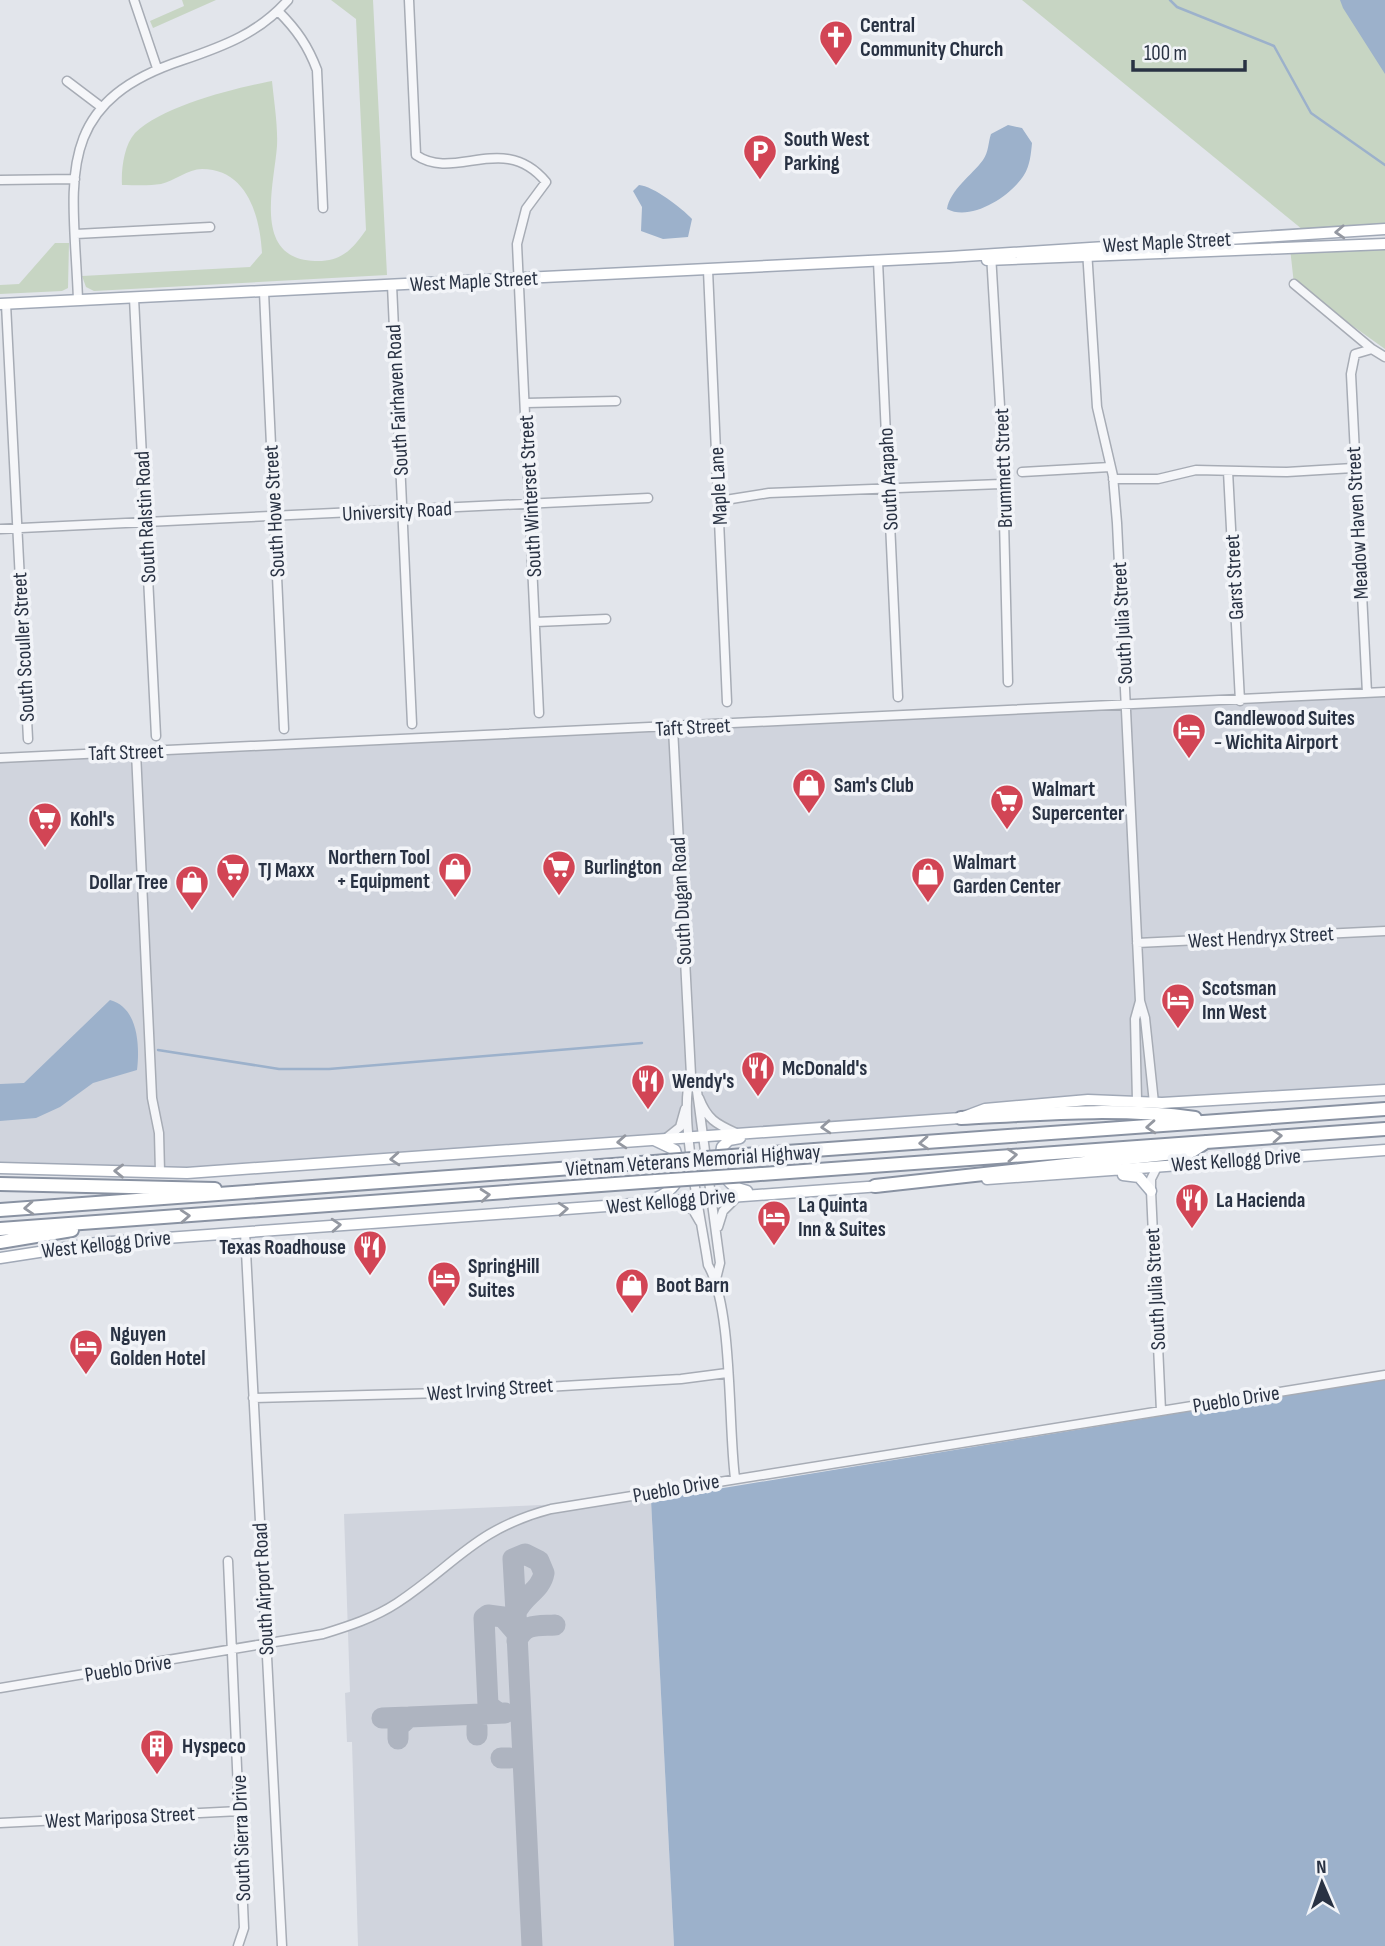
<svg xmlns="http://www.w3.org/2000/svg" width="1385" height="1946" viewBox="0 0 1385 1946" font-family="'Sofia Sans Condensed',sans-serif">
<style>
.built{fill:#d0d4dd}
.green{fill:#c7d5c3}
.water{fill:#9cb1cb}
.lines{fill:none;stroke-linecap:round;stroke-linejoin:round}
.stream{stroke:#9cb1cb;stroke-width:2.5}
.taxiway{stroke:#aeb4c0;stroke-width:21}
.minor-casing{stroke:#a7acb5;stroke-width:11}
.major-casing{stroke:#a1a9b7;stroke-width:13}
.highway-casing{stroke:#8992a2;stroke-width:16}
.minor{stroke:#f5f6f9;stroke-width:8}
.major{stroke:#fff;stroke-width:10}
.highway{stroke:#fff;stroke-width:12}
.highway-bridge-casing{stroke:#8992a2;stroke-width:16;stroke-linecap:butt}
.highway-bridge{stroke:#fff;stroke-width:12}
.oneway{stroke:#9498a1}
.labels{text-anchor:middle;stroke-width:7;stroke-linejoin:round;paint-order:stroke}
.poi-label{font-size:21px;font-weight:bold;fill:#293243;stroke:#f2f4f8;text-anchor:start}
.street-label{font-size:21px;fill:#293243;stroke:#f2f4f8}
</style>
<rect width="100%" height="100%" fill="#e2e5eb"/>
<path class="built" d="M 1385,696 L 1385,1087 L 1276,1097 L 1123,1099 L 961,1118 L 187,1173 L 0,1168 L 0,756 Z
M 651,1500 L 674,1946 L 358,1946 L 352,1742 L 347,1742 L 345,1693 L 350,1692 L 344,1514 Z"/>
<path class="green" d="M 182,0 L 216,0 L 153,28 L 150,21 L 184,6 Z
M 331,0 L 373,0 L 387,275 L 94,291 L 86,287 L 82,276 L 250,267 L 262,253 C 260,216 247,169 202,169 C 188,169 174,181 161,184 C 149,186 134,185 122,185 C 121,170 124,145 135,133 C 162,106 235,88 272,81 C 274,102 278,125 277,146 C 274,186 252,259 315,261 C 341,262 352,250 366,230 L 356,19 Z
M 1022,0 L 1385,0 L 1385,230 L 1308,234 Z
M 55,243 L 69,243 L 68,288 L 62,291 L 0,294 L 0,285 L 19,284 Z
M 1385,244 L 1385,349 L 1294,284 L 1290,248 Z"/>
<path class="water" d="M 1340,0 L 1385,0 L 1385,74 L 1343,8 Z
M 1008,125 L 1022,128 L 1032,143 C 1031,153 1030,166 1024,175 C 1011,196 971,222 947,209 C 950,190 972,175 983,160 C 989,151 988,143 991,134 Z
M 639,185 C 653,186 682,208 692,219 L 688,237 L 663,239 L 641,231 L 642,207 L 633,191 Z
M 110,1000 C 138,1007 140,1046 137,1070 L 93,1083 L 60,1107 L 36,1118 L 0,1121 L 0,1084 L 24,1083 Z
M 1385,1379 L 1385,1946 L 674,1946 L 651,1500 Z"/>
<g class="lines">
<path class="stream" d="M 1170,0 L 1177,7 L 1274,46 L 1311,113 L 1385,165
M 158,1050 L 279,1069 L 329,1069 L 642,1043"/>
<path class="taxiway" d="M 516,1613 L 513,1559 L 525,1554 L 539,1561 L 544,1573 C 541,1591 522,1596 516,1613 L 532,1946
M 517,1641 C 524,1623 538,1626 555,1625
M 497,1712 L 488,1705 L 484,1618 L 488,1615 L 503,1617 L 516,1632
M 409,1717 L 505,1713
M 382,1718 L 409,1717 L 398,1727 L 398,1739
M 477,1727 L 477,1735
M 501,1758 L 510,1758"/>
<g class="minor-casing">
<path id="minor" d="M 134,0 L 157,68
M 409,0 L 416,155 C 455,182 504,131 546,182 L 526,209 L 517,244 L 539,713
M 278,11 C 297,30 308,46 317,70 L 323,208
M 67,81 L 100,106
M 0,180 L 75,179
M 76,234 L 210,227
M 1087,250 L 1097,407 L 1113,476 L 1117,523 L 1140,1001 L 1145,1018 L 1154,1103
M 991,254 L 1002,440 L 1008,682
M 878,261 L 898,697
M 708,270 L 727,702
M 1294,284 L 1372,349
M 392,285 L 412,724
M 264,292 L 284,729
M 134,298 L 156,736
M 78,300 C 74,184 49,104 183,60 C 224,46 259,33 288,0
M 6,304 L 28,739
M 526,403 L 616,401
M 1228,471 L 1240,701
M 1022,472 L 1110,467
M 1113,479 L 1158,479 L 1196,470 L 1287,472 L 1353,468
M 719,501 L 769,493 L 1001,484
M 0,529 L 648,498
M 536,622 L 606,619
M 1367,693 L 1351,374 L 1355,354 L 1372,349 L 1385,357
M 673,728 L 691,1075 L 697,1091 L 720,1263 L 716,1279
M 136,752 L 152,1098 L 159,1133 L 160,1172
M 0,758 L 1385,692
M 1137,943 L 1385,931
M 691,1075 C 677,1111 702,1222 708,1265 C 733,1308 728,1424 735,1478
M 699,1098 C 707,1119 716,1124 736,1133
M 1137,1100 L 1135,1019 L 1140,1001
M 665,1139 L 680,1127 L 685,1109
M 1156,1169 L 1151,1179 L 1151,1191 L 1161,1411
M 677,1202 L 693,1210 L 700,1222
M 718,1227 L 723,1211 L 739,1195
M 245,1232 L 282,1946
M 253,1398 L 443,1393 L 681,1379 L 727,1373
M 228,1561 L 244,1928 L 238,1946
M 0,1688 L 323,1634 C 349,1626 374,1618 397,1603 C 456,1564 475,1529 551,1509 L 1385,1375
M 0,1823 L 240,1811"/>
</g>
<g class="major-casing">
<path id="major" d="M 987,260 L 1385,244
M 0,304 L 949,257 L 1385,229
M 740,1138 L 729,1140 L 722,1147 C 718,1168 725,1187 747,1191
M 654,1140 L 675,1150 C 683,1175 680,1188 654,1199
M 0,1168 L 187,1173 L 961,1118 L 985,1109 L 1088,1100 L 1162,1103 L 1385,1090
M 1123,1175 L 1139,1177 L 1151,1191
M 987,1179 L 1385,1150
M 0,1258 L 97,1243 L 881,1186"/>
</g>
<g class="highway-casing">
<path id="highway" d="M 961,1118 C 1038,1114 1118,1107 1195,1118
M 745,1155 L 1385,1109
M 748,1175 L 1385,1129
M 0,1184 L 215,1189
M 875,1186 L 1192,1151 L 1206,1142
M 0,1210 L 654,1162
M 0,1229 L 656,1181
M 0,1242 L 72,1230"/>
</g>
<use href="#minor" class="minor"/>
<use href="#major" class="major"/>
<use href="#highway" class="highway"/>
<g class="highway-bridge-casing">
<path id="highway-bridge" d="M 654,1162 L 745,1155
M 656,1181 L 748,1175"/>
</g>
<use href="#highway-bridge" class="highway-bridge"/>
</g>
<defs><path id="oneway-chevron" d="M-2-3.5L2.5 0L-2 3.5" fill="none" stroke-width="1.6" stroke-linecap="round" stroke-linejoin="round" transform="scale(1.75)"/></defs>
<g class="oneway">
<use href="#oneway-chevron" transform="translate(1340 232) rotate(177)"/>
<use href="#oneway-chevron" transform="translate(826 1127) rotate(176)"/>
<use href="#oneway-chevron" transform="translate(1151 1127) rotate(176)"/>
<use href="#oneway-chevron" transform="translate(1277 1136) rotate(-4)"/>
<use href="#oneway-chevron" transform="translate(622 1142) rotate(176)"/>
<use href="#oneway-chevron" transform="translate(924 1143) rotate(176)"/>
<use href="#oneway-chevron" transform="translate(1012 1155) rotate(-4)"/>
<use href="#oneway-chevron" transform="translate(395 1159) rotate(176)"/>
<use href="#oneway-chevron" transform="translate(119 1171) rotate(-179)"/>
<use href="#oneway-chevron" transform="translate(485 1195) rotate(-5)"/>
<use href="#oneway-chevron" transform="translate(29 1208) rotate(176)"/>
<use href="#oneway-chevron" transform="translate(563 1209) rotate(-4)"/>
<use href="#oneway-chevron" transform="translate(185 1216) rotate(-4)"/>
<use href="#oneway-chevron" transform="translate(336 1225) rotate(-4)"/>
</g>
<defs>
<g id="church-pin" transform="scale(1.75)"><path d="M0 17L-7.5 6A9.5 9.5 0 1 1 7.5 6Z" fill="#d24555" stroke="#f2f4f8"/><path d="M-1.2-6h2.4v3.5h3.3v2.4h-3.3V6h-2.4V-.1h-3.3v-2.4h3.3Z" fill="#fff"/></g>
<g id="parking-pin" transform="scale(1.75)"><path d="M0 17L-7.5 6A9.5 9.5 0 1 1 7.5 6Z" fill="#d24555" stroke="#f2f4f8"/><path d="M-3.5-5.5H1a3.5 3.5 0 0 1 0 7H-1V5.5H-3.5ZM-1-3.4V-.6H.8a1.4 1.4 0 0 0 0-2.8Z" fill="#fff"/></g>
<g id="hotel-pin" transform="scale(1.75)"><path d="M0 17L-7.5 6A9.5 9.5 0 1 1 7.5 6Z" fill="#d24555" stroke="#f2f4f8"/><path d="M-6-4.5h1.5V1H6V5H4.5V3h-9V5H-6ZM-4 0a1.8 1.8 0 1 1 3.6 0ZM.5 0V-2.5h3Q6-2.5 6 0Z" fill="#fff"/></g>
<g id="shop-pin" transform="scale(1.75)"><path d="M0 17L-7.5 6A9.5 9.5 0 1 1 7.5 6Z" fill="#d24555" stroke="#f2f4f8"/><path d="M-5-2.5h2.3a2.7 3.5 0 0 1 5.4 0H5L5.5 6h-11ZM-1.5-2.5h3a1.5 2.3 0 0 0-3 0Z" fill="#fff"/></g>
<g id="supermarket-pin" transform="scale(1.75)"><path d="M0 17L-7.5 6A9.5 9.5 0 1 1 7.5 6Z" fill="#d24555" stroke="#f2f4f8"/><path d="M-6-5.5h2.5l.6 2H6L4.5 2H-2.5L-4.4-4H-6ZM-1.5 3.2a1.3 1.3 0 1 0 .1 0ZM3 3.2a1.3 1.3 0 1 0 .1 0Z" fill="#fff"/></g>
<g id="restaurant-pin" transform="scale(1.75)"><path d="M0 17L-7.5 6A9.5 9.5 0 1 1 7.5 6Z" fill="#d24555" stroke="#f2f4f8"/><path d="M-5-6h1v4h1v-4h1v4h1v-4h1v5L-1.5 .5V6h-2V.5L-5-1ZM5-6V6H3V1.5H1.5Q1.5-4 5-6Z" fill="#fff"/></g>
<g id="building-pin" transform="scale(1.75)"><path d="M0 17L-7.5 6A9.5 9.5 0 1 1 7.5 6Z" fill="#d24555" stroke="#f2f4f8"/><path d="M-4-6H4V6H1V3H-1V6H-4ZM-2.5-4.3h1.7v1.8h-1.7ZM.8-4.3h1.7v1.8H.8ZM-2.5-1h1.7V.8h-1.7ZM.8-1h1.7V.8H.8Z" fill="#fff"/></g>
</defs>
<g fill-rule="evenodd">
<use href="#church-pin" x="836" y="37"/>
<use href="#parking-pin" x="760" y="151"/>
<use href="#hotel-pin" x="1189" y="730"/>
<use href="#shop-pin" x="809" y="785"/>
<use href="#supermarket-pin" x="1007" y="801"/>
<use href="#supermarket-pin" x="45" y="819"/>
<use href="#supermarket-pin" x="559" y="867"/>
<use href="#shop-pin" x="455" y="869"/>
<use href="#supermarket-pin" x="233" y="870"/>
<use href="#shop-pin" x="928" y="874"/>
<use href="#shop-pin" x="192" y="882"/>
<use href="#hotel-pin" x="1178" y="1000"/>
<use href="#restaurant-pin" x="758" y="1068"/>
<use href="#restaurant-pin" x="648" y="1081"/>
<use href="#restaurant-pin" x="1192" y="1200"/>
<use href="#hotel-pin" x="774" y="1217"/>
<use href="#restaurant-pin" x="370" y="1247"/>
<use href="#hotel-pin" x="444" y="1278"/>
<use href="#shop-pin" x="632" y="1285"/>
<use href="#hotel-pin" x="86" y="1346"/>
<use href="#building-pin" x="157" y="1746"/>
</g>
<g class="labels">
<g class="poi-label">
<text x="860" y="32">Central<tspan x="860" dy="24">Community Church</tspan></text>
<text x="784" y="146">South West<tspan x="784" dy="24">Parking</tspan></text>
<text x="1214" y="725">Candlewood Suites<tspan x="1214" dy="24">- Wichita Airport</tspan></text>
<text x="834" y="792">Sam's Club</text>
<text x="1032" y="796">Walmart<tspan x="1032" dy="24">Supercenter</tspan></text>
<text x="70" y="826">Kohl's</text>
<text x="430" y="864" text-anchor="end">Northern Tool<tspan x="430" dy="24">+ Equipment</tspan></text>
<text x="953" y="869">Walmart<tspan x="953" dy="24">Garden Center</tspan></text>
<text x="584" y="874">Burlington</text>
<text x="258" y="877">TJ Maxx</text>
<text x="168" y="889" text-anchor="end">Dollar Tree</text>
<text x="1202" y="995">Scotsman<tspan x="1202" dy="24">Inn West</tspan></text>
<text x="782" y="1075">McDonald's</text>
<text x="672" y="1088">Wendy's</text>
<text x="1216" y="1207">La Hacienda</text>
<text x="798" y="1212">La Quinta<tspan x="798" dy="24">Inn &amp; Suites</tspan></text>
<text x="346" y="1254" text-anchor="end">Texas Roadhouse</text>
<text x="468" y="1273">SpringHill<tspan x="468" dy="24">Suites</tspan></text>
<text x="656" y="1292">Boot Barn</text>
<text x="110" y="1341">Nguyen<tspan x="110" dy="24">Golden Hotel</tspan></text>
<text x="182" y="1753">Hyspeco</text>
</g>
<g class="street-label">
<text transform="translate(1167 242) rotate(-3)" y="7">West Maple Street</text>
<text transform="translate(474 281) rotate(-3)" y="7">West Maple Street</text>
<text transform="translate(397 400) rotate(-93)" y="7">South Fairhaven Road</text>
<text transform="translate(1003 468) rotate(-92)" y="7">Brummett Street</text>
<text transform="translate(888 479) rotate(-93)" y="7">South Arapaho</text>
<text transform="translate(718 486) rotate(-93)" y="7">Maple Lane</text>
<text transform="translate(530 496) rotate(-93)" y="7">South Winterset Street</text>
<text transform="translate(274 511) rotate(-93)" y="7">South Howe Street</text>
<text transform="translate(397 511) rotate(-3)" y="7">University Road</text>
<text transform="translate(145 517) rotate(-93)" y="7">South Ralstin Road</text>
<text transform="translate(1357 523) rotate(-93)" y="7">Meadow Haven Street</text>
<text transform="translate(1234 577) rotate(-93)" y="7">Garst Street</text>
<text transform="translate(1122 623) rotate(-93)" y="7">South Julia Street</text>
<text transform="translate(23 647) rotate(-93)" y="7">South Scouller Street</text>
<text transform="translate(693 727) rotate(-3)" y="7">Taft Street</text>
<text transform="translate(126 752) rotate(-2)" y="7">Taft Street</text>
<text transform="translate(681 901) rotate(-93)" y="7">South Dugan Road</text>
<text transform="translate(1261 937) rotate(-3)" y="7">West Hendryx Street</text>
<text transform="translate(693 1160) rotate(-4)" y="7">Vietnam Veterans Memorial Highway</text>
<text transform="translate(1236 1160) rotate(-4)" y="7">West Kellogg Drive</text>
<text transform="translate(671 1201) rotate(-5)" y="7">West Kellogg Drive</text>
<text transform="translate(106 1244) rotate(-6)" y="7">West Kellogg Drive</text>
<text transform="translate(1155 1289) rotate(-93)" y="7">South Julia Street</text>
<text transform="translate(490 1389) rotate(-4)" y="7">West Irving Street</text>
<text transform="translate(1236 1399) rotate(-9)" y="7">Pueblo Drive</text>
<text transform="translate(676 1488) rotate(-10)" y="7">Pueblo Drive</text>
<text transform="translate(263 1589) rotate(-93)" y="7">South Airport Road</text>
<text transform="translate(128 1668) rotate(-9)" y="7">Pueblo Drive</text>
<text transform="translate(120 1817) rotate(-3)" y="7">West Mariposa Street</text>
<text transform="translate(241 1838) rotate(-92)" y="7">South Sierra Drive</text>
</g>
</g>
<g transform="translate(1322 1883) rotate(358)" stroke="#f2f4f8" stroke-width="5" paint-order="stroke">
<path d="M0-5L12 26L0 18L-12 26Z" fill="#293243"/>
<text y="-10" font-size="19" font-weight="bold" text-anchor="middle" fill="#293243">N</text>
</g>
<path d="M1133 60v10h112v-10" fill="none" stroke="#293243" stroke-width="3.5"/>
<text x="1144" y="60" font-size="21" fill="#293243" stroke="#f2f4f8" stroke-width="5" paint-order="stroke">100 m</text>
</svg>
